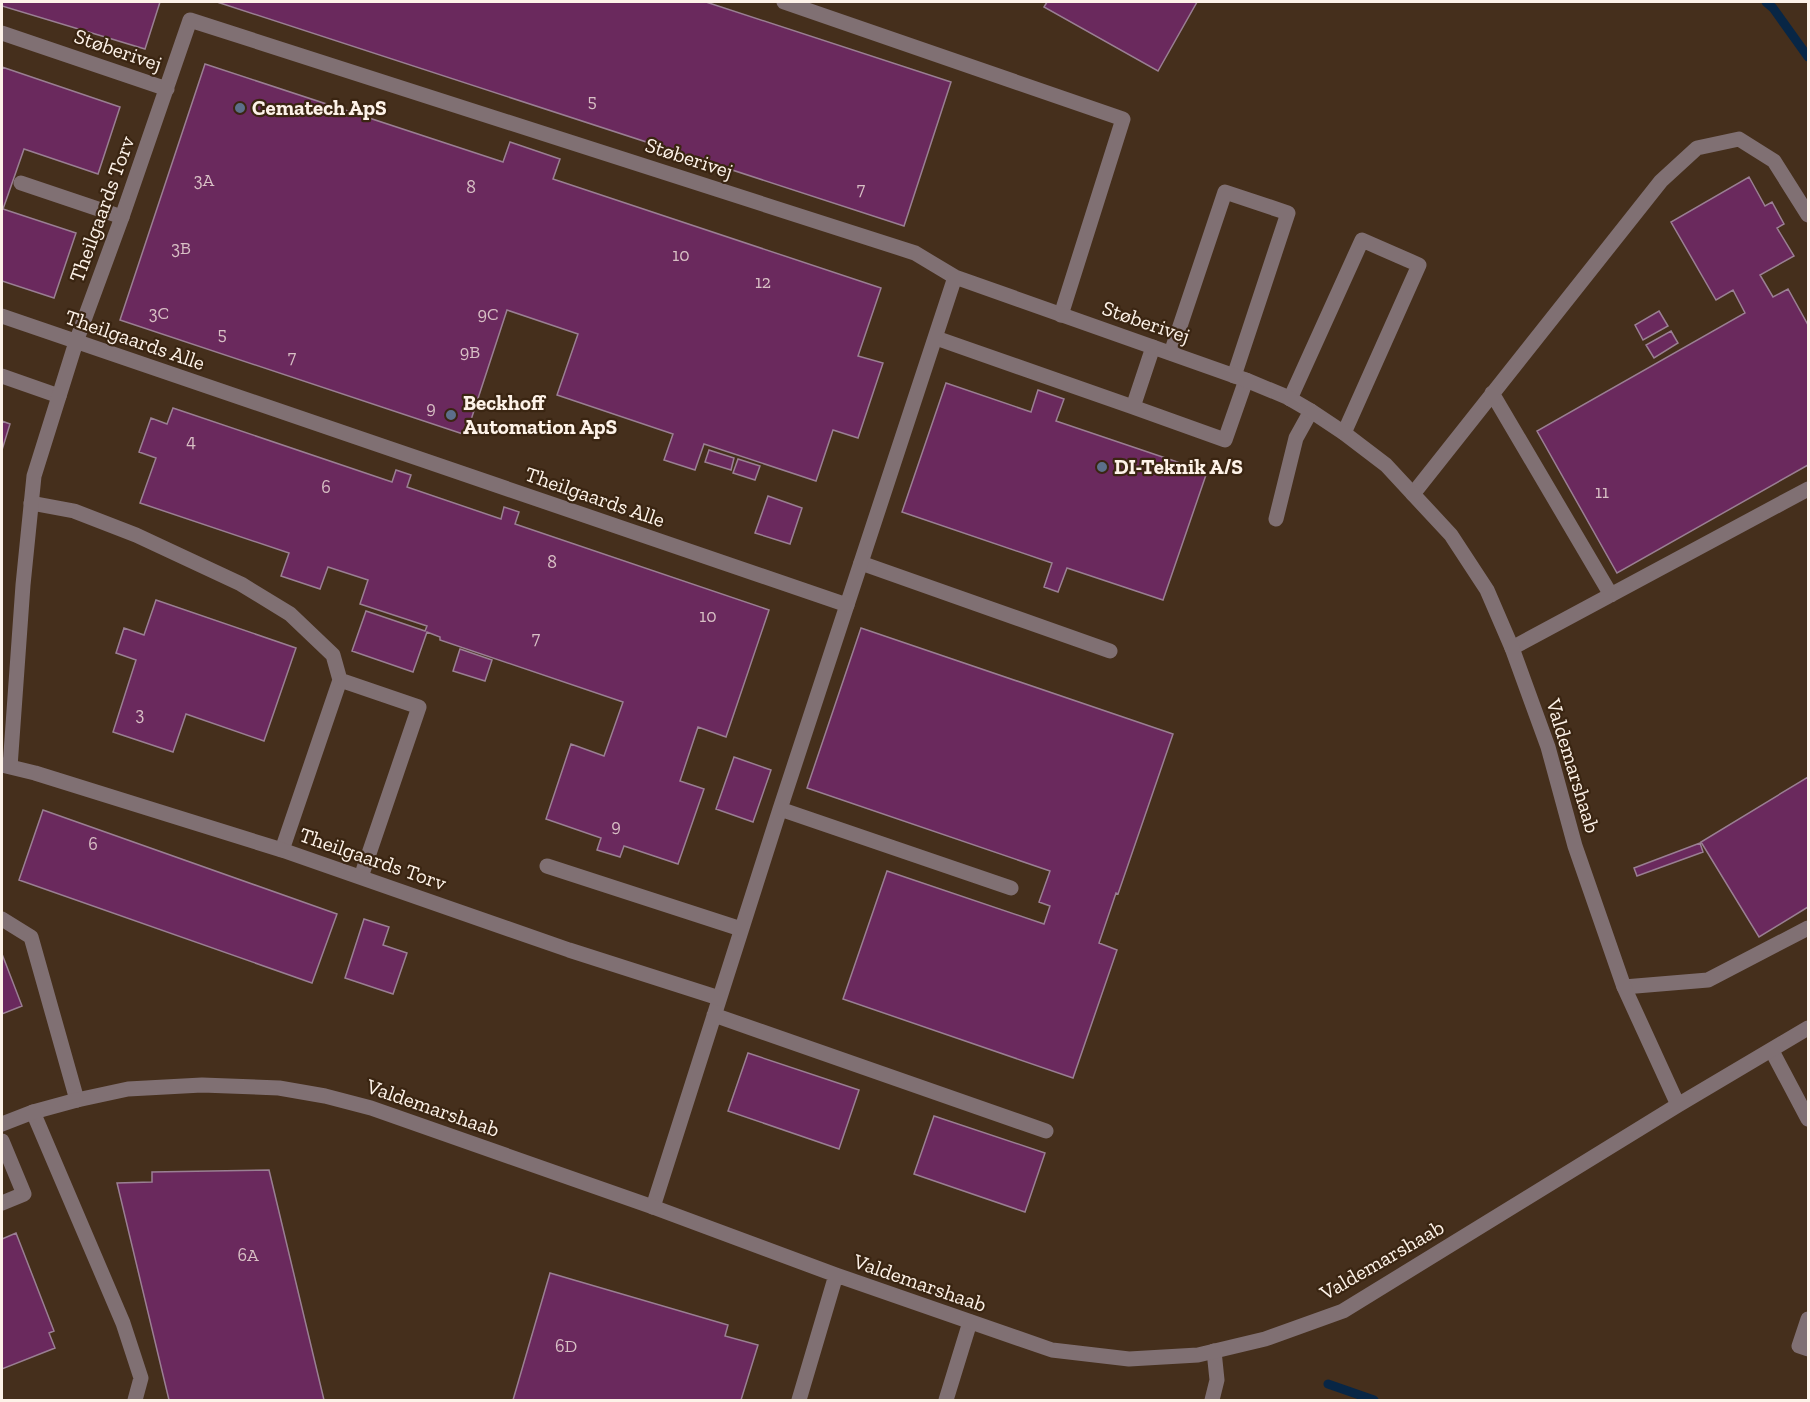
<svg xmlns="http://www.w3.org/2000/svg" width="1810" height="1402" viewBox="0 0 1810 1402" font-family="'Zilla Slab',serif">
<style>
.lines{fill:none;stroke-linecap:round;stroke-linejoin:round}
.stream{stroke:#082645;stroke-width:9}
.building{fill:#6a295d;stroke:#9a7f93;stroke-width:1.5}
.lane{stroke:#807073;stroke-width:15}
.street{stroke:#807073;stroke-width:15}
.service-dot{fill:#5c6f8a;stroke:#3a2512;stroke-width:2}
.labels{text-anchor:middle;stroke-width:4.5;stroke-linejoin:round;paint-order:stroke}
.number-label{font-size:18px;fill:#d8c0c5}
.street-label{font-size:21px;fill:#fdf2e8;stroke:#3a2512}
.poi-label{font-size:21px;font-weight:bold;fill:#fdf2e8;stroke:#3a2512;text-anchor:start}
</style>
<rect width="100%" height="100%" fill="#452f1c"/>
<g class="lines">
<path class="stream" d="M 1766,2 L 1773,8 L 1808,57
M 1328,1384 L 1374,1400"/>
</g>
<path class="building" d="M 2,2 L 160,2 L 145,49 L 2,6 Z
M 217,2 L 706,2 L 951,82 L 904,226 Z
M 1047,2 L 1197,2 L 1158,71 L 1044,7 Z
M 205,64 L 503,162 L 510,142 L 560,159 L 553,179 L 881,288 L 858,356 L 883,363 L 858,438 L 833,430 L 816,481 L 704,444 L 695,470 L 664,460 L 673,434 L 557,395 L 578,334 L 507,310 L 466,435 L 120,320 Z
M 2,67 L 120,107 L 98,174 L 24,149 L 3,209 L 76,233 L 54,298 L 2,281 Z
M 1749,177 L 1765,206 L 1772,202 L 1784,224 L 1777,228 L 1794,256 L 1760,275 L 1773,297 L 1788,289 L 1808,325 L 1808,465 L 1617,573 L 1537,431 L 1745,313 L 1733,290 L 1716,300 L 1671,222 Z
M 1659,311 L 1668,326 L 1643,340 L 1635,325 Z
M 1671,331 L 1678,343 L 1654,358 L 1646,345 Z
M 946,383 L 1031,412 L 1038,390 L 1064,399 L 1056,421 L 1207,472 L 1163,600 L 1067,568 L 1058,592 L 1044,587 L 1052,563 L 902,512 Z
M 173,408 L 392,482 L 396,470 L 411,475 L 407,487 L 501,519 L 504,507 L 519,512 L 515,524 L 769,610 L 726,737 L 698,727 L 680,781 L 704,789 L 678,864 L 624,846 L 620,857 L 597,850 L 601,838 L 546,819 L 571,744 L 604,756 L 623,702 L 440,640 L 440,637 L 427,632 L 413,672 L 352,651 L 366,611 L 425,631 L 427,626 L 360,604 L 368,580 L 328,567 L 320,589 L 281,576 L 289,553 L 140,503 L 156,458 L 139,452 L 151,418 L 167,424 Z
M 2,421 L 10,424 L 2,450 Z
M 709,450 L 734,458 L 731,470 L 705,462 Z
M 738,459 L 760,466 L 755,480 L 733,473 Z
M 768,496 L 802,508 L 790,544 L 755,533 Z
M 156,600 L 296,648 L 264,741 L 186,714 L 173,752 L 113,732 L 136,660 L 116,653 L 124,628 L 144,635 Z
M 861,628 L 1173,734 L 1118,894 L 1116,893 L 1099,943 L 1117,950 L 1073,1078 L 843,999 L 887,871 L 1044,924 L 1050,906 L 1039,902 L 1050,871 L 807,788 Z
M 460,649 L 492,660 L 485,681 L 453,671 Z
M 734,757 L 771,770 L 753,822 L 716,809 Z
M 1808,777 L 1808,907 L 1759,937 L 1701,842 Z
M 43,810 L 337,914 L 312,983 L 19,880 Z
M 1700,843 L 1703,852 L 1637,876 L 1634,868 Z
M 364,919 L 389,927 L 383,945 L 407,953 L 393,994 L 345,978 Z
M 2,954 L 22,1006 L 2,1014 Z
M 748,1053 L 859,1090 L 839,1149 L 728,1111 Z
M 934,1116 L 1045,1153 L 1025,1212 L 914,1174 Z
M 269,1170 L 324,1400 L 169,1400 L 117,1183 L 152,1182 L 152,1172 Z
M 16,1233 L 54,1331 L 49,1333 L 55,1348 L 2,1369 L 2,1239 Z
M 550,1273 L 728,1325 L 725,1336 L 758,1345 L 741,1400 L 513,1400 Z"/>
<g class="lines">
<path class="lane" d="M 784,2 L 1123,119 L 1061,315
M 21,183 L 122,217
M 936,338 L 1133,407
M 1153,347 L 1133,407 L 1225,440 L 1246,380
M 1171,353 L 1225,192 L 1288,213 L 1234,376
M 2,376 L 59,396
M 1492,393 L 1611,595
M 1290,399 L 1362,240 L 1419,265 L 1344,433
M 1413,494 L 1661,181 L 1697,148 L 1739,139 L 1774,161 L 1808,215
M 31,503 L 74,511 L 136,535 L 241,584 L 290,614 L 333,655 L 340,680 L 282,850
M 1276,519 L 1296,438 L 1311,411
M 861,563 L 1110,651
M 1512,648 L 1808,489
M 340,680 L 419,707 L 361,877
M 780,809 L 1011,888
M 547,866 L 741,929
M 2,919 L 31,937 L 77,1100
M 1624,987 L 1708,980 L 1808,928
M 714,1015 L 1046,1131
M 1772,1051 L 1808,1119
M 33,1112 L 123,1323 L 141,1378 L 135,1400
M 2,1141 L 24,1194 L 2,1203
M 653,1207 L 780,809 L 847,605
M 1808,1319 L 1799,1346 L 1808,1349
M 946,1400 L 970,1322
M 1212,1400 L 1217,1380 L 1214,1351"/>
<path class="street" d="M 2,33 L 167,89
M 2,316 L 847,605 L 955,277
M 2,765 L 35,773 L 282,850 L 569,950 L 719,998
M 10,767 L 23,585 L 34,476 L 76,342 L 122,217 L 190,20 L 915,253 L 955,277 L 1246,380 L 1287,397 L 1311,411 L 1344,433 L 1386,465 L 1451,535 L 1487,590 L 1512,648 L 1548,747 L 1575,846 L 1624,987 L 1678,1105
M 2,1124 L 33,1112 L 77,1100 L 128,1089 L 202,1085 L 279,1088 L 325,1096 L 371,1108 L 653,1207 L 836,1275 L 1052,1350 L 1129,1359 L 1198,1355 L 1265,1339 L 1343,1311 L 1678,1105 L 1808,1028
M 799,1400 L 836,1275"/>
</g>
<g class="service-dot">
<circle cx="240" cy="108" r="6"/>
<circle cx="451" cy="415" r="6"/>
<circle cx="1102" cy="467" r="6"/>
</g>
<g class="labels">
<g class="number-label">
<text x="592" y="107">5</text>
<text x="204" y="186">3A</text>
<text x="471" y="193">8</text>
<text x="861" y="195">7</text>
<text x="181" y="254">3B</text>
<text x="681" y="261">10</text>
<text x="763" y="288">12</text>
<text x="159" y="319">3C</text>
<text x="488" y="320">9C</text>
<text x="222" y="340">5</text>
<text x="470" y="358">9B</text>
<text x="292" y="363">7</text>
<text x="431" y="414">9</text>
<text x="191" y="447">4</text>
<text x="326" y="493">6</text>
<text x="1602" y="498">11</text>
<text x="552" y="568">8</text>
<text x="708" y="622">10</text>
<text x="536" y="644">7</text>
<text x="140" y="720">3</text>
<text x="616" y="832">9</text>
<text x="93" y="850">6</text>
<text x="248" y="1261">6A</text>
<text x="566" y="1352">6D</text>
</g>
<g class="street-label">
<text transform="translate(118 50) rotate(19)" y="7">Støberivej</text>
<text transform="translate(689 158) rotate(18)" y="7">Støberivej</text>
<text transform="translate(102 209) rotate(-70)" y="7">Theilgaards Torv</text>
<text transform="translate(1146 322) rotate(19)" y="7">Støberivej</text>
<text transform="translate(135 340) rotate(19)" y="7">Theilgaards Alle</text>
<text transform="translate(595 497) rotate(19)" y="7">Theilgaards Alle</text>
<text transform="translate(1573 766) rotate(73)" y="7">Valdemarshaab</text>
<text transform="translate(373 859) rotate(19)" y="7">Theilgaards Torv</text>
<text transform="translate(433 1108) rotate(19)" y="7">Valdemarshaab</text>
<text transform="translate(1382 1260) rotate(-30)" y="7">Valdemarshaab</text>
<text transform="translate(920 1283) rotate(19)" y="7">Valdemarshaab</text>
</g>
<g class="poi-label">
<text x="252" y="115">Cematech ApS</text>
<text x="463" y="410">Beckhoff<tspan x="463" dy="24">Automation ApS</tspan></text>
<text x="1114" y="474">DI-Teknik A/S</text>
</g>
</g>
<rect width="1810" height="1402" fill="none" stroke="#fdf2e8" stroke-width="6"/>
</svg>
